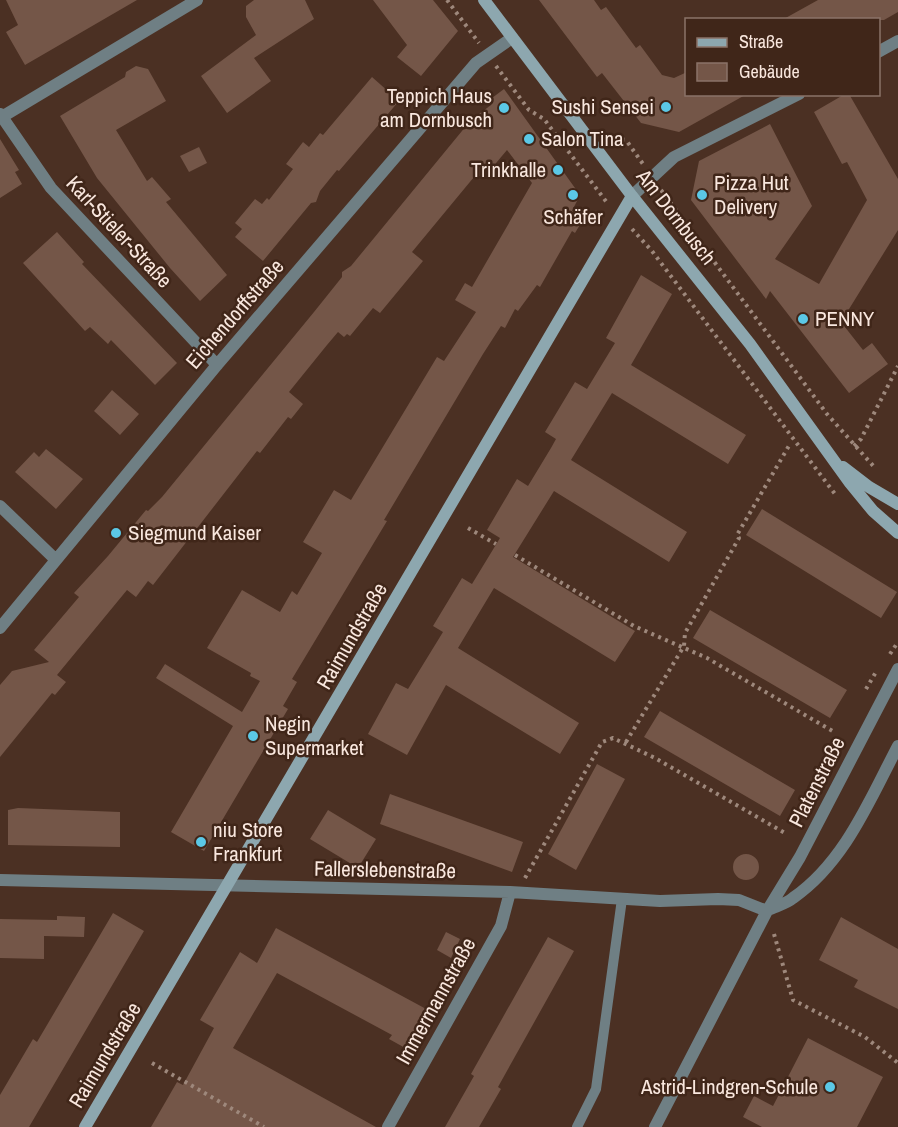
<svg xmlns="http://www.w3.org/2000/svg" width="898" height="1127" viewBox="0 0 898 1127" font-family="'Archivo Narrow',sans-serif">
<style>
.building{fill:#745648}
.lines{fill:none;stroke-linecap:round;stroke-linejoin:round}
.path{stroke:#9e887c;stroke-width:4;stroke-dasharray:3 4.5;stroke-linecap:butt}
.lane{stroke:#6f7f84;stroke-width:10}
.street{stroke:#6f7f84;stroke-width:12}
.secondary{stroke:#8da7af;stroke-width:12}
.poi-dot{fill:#5bc8e6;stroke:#402619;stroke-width:2}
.labels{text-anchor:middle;stroke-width:5;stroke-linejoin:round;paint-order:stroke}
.poi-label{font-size:21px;fill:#f9e7de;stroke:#402619;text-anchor:start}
.street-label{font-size:21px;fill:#f9e7de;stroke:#402619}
</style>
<rect width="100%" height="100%" fill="#4b3023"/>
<path class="building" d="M 6,0 L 137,0 L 25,65 L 6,32 L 18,25 Z
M 254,0 L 305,0 L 314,19 L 254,58 L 271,81 L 227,113 L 201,76 L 256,35 L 246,17 L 246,6 Z
M 373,0 L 433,0 L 458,31 L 421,76 L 397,57 L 407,45 Z
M 539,0 L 594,0 L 601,10 L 606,7 L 636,48 L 640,45 L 662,75 L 674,78 L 687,72 L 687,94 L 747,94 L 679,132 L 641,123 L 602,73 L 597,77 Z
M 818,0 L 898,0 L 898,12 L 884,20 L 782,20 Z
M 136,66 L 148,69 L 166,101 L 116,130 L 147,181 L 152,177 L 171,199 L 166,202 L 227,275 L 200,301 L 170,268 L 97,178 L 60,116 L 125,77 L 126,72 Z
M 372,77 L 399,101 L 339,171 L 337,170 L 320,191 L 316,202 L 311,203 L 263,261 L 235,237 L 242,229 L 235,223 L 255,199 L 262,204 L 267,198 L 269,200 L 293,169 L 286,164 L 303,142 L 309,147 L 320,133 L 323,135 Z
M 504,89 L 580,195 L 572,211 L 584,218 L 575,233 L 572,231 L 540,287 L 537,285 L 518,311 L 515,309 L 505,328 L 501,326 L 483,354 L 384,520 L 387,521 L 292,679 L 297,682 L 283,706 L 288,709 L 204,851 L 171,832 L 233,726 L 156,678 L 165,664 L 242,712 L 260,681 L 250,676 L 251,673 L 207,648 L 242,590 L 280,612 L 292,591 L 297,595 L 322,553 L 303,542 L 334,490 L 351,500 L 437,357 L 444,361 L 476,312 L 455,300 L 465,283 L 472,287 L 532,183 L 507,150 L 486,175 L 474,177 L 412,252 L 423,261 L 380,313 L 373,308 L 350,336 L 347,334 L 344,337 L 338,332 L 327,345 L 289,392 L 303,404 L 291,419 L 288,417 L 260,453 L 257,451 L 153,585 L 148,581 L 136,597 L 127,590 L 57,675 L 66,682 L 55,695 L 52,693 L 0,757 L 0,685 L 12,671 L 49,662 L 34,650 L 79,597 L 74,593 L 108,556 L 146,510 L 148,511 L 162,497 L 314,312 L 342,277 L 342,272 L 351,266 L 471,120 L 491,105 L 488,101 Z
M 845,94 L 849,94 L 898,179 L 898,230 L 841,322 L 863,350 L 872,343 L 888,364 L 849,393 L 770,291 L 766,299 L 691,200 L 699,161 L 770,124 L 812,206 L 775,259 L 819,284 L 867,200 L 847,162 L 842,164 L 814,112 Z
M 0,139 L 19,170 L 15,172 L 22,184 L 0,198 Z
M 199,147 L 207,163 L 189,172 L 180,156 Z
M 57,232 L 84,262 L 82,264 L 177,363 L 155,385 L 111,340 L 108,344 L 90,327 L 85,331 L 23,263 Z
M 641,275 L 672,294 L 631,365 L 746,435 L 728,464 L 612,393 L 571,460 L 687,532 L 669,562 L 554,491 L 513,557 L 635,631 L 615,662 L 494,588 L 458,648 L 579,723 L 560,754 L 446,685 L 407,755 L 368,734 L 396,683 L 408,689 L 443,632 L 433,626 L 462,578 L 472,584 L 500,538 L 487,530 L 517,479 L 528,486 L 551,448 L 556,439 L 545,432 L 575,382 L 587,389 L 615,343 L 606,338 Z
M 112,390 L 139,414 L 120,435 L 94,411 Z
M 46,449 L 83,479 L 56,509 L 15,472 L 34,452 L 39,457 Z
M 762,509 L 897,592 L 881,618 L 746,535 Z
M 710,610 L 847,690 L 830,718 L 693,638 Z
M 660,711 L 795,790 L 780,816 L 644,737 Z
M 597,764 L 625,779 L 576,870 L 548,854 Z
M 390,794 L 523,842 L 512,872 L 380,824 Z
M 18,808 L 120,812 L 120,847 L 8,845 L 8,810 Z
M 328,810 L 376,839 L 358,868 L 310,839 Z
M733 867a13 13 0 1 1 26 0a13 13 0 1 1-26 0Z
M 113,913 L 144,931 L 29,1127 L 0,1127 L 0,1095 L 33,1039 L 37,1042 Z
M 57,916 L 85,917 L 84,937 L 44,936 L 44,959 L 0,958 L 0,919 L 57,920 Z
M 841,917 L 898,949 L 898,1009 L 854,987 L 858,980 L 819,960 Z
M 276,928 L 428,1010 L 407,1049 L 389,1039 L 392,1035 L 277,973 L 233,1048 L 376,1127 L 151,1127 L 177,1082 L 183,1085 L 214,1028 L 200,1020 L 240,952 L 257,963 Z
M 446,932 L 460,939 L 451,958 L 437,950 Z
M 548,937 L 574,951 L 498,1087 L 501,1089 L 479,1127 L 445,1127 L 474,1076 L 471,1074 Z
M 808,1038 L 883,1077 L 857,1127 L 762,1127 L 743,1117 L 754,1096 L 773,1106 Z"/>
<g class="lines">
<path class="path" d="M 447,0 L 479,43
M 496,66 L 529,110 L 544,119 L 608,204
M 607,137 L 626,140 L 643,164
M 661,190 L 827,414 L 876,469
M 632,229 L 652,251 L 835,494
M 854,446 L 861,439 L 898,366
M 468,528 L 496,544
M 515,555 L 634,626 L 707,658 L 836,733
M 890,654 L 898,642
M 866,689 L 876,672
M 626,742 L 684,646 L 685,633 L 739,538 L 737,535 L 790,444
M 525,878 L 602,742 L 613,738 L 655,758 L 785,833
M 774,934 L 793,1000 L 865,1037 L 898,1063
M 152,1063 L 264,1127"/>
<path class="lane" d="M 577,1127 L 596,1089 L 622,899"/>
<path class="street" d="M 878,52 L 898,41
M 0,114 L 51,188 L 217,365
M 0,118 L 197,0
M 632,196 L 674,157 L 799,94
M 0,506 L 56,560
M 0,628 L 217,365 L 476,63 L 512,38
M 0,880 L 510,892 L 660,901 L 718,899 L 739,900 L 767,911
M 768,910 C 776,906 786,904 793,898 C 845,862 870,799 898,746
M 388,1127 L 501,926 L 510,892
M 655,1127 L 767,911 L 800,857 L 898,669"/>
<path class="secondary" d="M 484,0 L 632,196 L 750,344 L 850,483 L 873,511 L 898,533
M 843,467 L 869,487 L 898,504
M 85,1127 L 632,196"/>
</g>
<g class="poi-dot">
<circle cx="666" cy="107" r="6"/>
<circle cx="504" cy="108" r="6"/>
<circle cx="529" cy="139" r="6"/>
<circle cx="558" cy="170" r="6"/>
<circle cx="573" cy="195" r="6"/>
<circle cx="702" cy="195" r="6"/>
<circle cx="803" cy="319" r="6"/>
<circle cx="116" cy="533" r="6"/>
<circle cx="253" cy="736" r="6"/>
<circle cx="201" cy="842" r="6"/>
<circle cx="830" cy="1087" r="6"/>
</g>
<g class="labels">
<g class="poi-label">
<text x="492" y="103" text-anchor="end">Teppich Haus<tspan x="492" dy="24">am Dornbusch</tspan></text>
<text x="654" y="114" text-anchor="end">Sushi Sensei</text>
<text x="541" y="146">Salon Tina</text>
<text x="546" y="177" text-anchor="end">Trinkhalle</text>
<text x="714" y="190">Pizza Hut<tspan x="714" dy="24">Delivery</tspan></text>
<text x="573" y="224" text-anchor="middle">Schäfer</text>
<text x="815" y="326">PENNY</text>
<text x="128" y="540">Siegmund Kaiser</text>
<text x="265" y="731">Negin<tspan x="265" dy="24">Supermarket</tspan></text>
<text x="213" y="837">niu Store<tspan x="213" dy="24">Frankfurt</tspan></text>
<text x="818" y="1094" text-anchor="end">Astrid-Lindgren-Schule</text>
</g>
<g class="street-label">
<text transform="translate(676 217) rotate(52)" y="7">Am Dornbusch</text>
<text transform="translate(119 232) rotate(47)" y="7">Karl-Stieler-Straße</text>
<text transform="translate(235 314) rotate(-49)" y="7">Eichendorffstraße</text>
<text transform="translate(352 636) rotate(-60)" y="7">Raimundstraße</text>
<text transform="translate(817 782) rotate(-63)" y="7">Platenstraße</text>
<text transform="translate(385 870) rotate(1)" y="7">Fallerslebenstraße</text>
<text transform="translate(436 1001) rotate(-61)" y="7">Immermannstraße</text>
<text transform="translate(105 1055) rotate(-59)" y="7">Raimundstraße</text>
</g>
</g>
<rect x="685" y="18" width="195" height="78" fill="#402619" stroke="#8a7368" stroke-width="1.5"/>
<rect x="697" y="38" width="30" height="9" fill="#8da7af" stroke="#8a7368" stroke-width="1.5"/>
<text x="739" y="48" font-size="18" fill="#f9e7de">Straße</text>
<rect x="697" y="63" width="30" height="18" fill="#745648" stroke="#8a7368" stroke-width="1.5"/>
<text x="739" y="78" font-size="18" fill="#f9e7de">Gebäude</text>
</svg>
